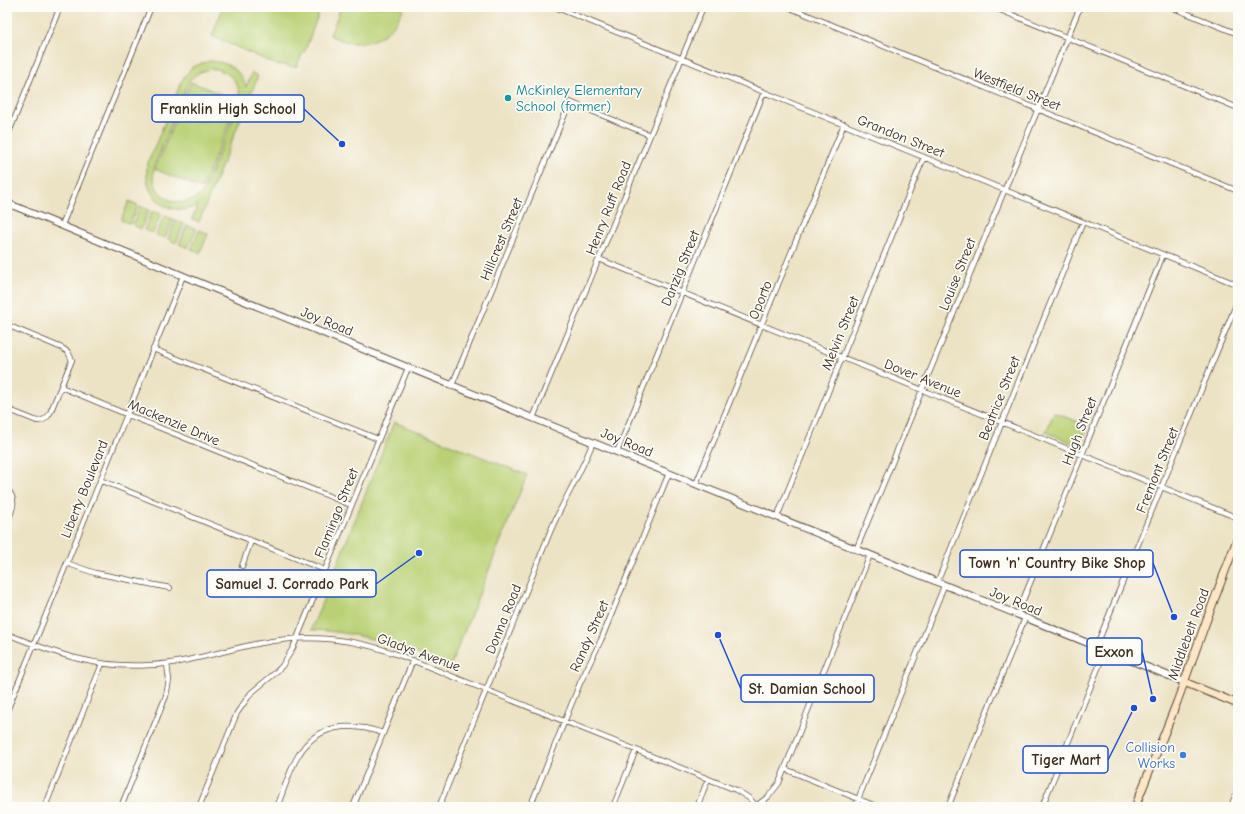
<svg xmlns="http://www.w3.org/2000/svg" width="1245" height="814" viewBox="0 0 1245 814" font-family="'Comic Neue',sans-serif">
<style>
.green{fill:#b9d175;stroke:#7a7e4a;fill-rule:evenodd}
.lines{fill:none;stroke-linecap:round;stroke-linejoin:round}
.minor-casing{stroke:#564637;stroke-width:6}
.tertiary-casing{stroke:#564637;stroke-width:8}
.secondary-casing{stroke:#564637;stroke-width:9}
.minor{stroke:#fff;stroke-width:4.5}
.tertiary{stroke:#fff;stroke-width:6}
.secondary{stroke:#fde5c5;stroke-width:7}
.culture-dot{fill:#0f9aa8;stroke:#fdfcf7;stroke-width:1.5}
.shop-dot{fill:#3f7fe0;stroke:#fdfcf7;stroke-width:1.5}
.labels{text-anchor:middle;stroke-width:3.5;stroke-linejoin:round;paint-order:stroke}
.street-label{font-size:14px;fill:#3b2a1e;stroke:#fdfcf7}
.culture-label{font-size:14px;fill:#0d838f;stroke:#fdfcf7;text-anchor:start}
.shop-label{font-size:14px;fill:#366cbe;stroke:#fdfcf7;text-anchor:end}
.leader{fill:none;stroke:#1d4ed8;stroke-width:1.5}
.callout-dot{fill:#1d4ed8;stroke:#fdfcf7;stroke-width:1.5}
.callout{fill:#fdfcf7;stroke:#1d4ed8;stroke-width:1.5}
.callout-label{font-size:15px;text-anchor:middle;font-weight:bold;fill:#3b2a1e}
</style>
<rect width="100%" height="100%" fill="#fdfcf7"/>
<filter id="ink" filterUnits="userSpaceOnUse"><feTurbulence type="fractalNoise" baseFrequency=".025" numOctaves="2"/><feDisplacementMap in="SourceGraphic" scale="8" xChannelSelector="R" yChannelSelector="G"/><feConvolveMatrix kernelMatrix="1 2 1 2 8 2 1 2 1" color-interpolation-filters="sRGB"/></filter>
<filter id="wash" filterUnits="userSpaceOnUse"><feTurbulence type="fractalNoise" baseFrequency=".012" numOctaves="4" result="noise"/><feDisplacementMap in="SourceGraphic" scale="16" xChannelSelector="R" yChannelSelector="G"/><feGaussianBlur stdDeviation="0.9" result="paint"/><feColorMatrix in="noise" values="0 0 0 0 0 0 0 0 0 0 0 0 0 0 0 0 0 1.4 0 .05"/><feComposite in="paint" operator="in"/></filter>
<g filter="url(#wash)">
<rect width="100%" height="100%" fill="#ece3c4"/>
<path class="green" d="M 223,7 L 321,7 L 305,51 L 302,54 L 297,66 C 288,69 286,63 277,65 L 212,36 Z
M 341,7 L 404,7 C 391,40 361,53 330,35 Z
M 209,61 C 227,61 241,70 246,87 L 252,73 L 258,76 L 199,222 L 192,219 L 198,205 C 169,220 140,195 148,163 L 182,80 L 192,67 ZM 216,69 C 233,73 242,87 239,104 L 204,190 C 184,217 145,196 155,164 L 188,83 C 195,73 204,69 216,69 Z
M 191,82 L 238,101 L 202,189 L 155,169 Z
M 129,201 L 138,205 L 130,224 L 121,220 Z
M 140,206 L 149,210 L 141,229 L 133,225 Z
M 152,211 L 161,214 L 153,233 L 144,230 Z
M 164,216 L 173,219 L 165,238 L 156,235 Z
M 175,220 L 184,224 L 176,243 L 168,239 Z
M 187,225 L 196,229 L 188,248 L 179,244 Z
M 199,230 L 208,234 L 200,253 L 191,249 Z
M 1054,412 L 1088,426 L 1080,446 L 1046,432 Z
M 394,422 L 527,475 L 450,667 C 402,647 363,632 311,630 Z"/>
</g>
<g filter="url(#ink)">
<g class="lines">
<g class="minor-casing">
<path id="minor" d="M 555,7 L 1238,285
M 788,7 L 1238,191
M 993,7 L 1238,108
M 1171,7 L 1238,34
M 7,137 L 60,7
M 62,225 L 151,7
M 599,259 L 1238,518
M 7,325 L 62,348 L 68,352 L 72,360 L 50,413 C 47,419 43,421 37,421 L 7,409
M 153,349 L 378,439
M 452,385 L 570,102 L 650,135
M 61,387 L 133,417 L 351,505
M 533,418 L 703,7
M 617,452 L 764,92
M 100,480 L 325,570
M 696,484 L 844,124
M 7,489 C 18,500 12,511 7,523
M 777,517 L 924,157
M 856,550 L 1080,7
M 66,563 L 95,573 L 170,588
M 242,566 L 251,541
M 937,583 L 1083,222
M 1017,615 L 1163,255
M 7,634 C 57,654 96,669 151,665 C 189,663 224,650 261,643 C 309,633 359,639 404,657 L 736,790 L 749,798 L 757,807
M 1096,647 L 1238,300
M 7,711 L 183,276
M 785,769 L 878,807
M 756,806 L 768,797 L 779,783 L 870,555
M 45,807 L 102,664
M 121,807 L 166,696 L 169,680 L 167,664
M 199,807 L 237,713 L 251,693 L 274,674 L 282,666 L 293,648 L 408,368
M 277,807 C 284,790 289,771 298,756 C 317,723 351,722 383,733
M 353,807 L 413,660
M 439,807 L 550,532 C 563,501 581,473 593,442
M 530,807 L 580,683 L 601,640 L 669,473
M 613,807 L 636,750
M 697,807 L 708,779
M 855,807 L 944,586
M 948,807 L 1025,618
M 1042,807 L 1105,651
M 1231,807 L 1238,788"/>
</g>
<g class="tertiary-casing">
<path id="tertiary" d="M 7,203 L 249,303 L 1184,682"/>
</g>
<g class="secondary-casing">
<path id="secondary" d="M 1184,682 L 1238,704
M 1135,807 L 1177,702 L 1207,619 L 1238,537"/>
</g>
<use href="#minor" class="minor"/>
<use href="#tertiary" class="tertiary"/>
<use href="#secondary" class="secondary"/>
</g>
</g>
<circle class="culture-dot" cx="508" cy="98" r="4"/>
<circle class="shop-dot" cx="1183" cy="755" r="4"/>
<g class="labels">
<g class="street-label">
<text transform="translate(1017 89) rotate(22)" y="5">Westfield Street</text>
<text transform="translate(901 136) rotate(22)" y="5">Grandon Street</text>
<text transform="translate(608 208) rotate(-68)" y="5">Henry Ruff Road</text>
<text transform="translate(501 239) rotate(-67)" y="5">Hillcrest Street</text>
<text transform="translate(680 268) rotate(-68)" y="5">Danzig Street</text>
<text transform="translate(957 274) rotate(-68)" y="5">Louise Street</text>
<text transform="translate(760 300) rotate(-68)" y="5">Oporto</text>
<text transform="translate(327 321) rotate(22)" y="5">Joy Road</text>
<text transform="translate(840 333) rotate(-68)" y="5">Melvin Street</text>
<text transform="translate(923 378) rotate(22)" y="5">Dover Avenue</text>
<text transform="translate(999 398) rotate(-68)" y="5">Beatrice Street</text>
<text transform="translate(174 422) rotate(23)" y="5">Mackenzie Drive</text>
<text transform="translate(1079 431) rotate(-68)" y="5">Hugh Street</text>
<text transform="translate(627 442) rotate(22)" y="5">Joy Road</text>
<text transform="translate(1157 470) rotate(-68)" y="5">Fremont Street</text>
<text transform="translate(84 489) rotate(-68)" y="5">Liberty Boulevard</text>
<text transform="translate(336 513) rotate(-68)" y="5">Flamingo Street</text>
<text transform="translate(1016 601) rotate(22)" y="5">Joy Road</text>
<text transform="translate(503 619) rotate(-68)" y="5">Donna Road</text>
<text transform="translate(1188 634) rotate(-70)" y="5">Middlebelt Road</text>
<text transform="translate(589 636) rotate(-66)" y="5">Randy Street</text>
<text transform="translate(419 652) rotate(20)" y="5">Gladys Avenue</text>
</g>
<g class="culture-label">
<text x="516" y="95">McKinley Elementary<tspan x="516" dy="16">School (former)</tspan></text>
</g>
<g class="shop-label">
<text x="1175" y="752">Collision<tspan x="1175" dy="16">Works</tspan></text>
</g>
</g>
<path class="leader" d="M342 144L304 109M1174 617L1153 563M419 553L376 584M1153 699L1142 651M718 635L741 689M1134 708L1108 760"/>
<g class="callout-dot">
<circle cx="342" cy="144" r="4"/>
<circle cx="1174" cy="617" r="4"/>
<circle cx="419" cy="553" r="4"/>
<circle cx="1153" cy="699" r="4"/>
<circle cx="718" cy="635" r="4"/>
<circle cx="1134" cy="708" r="4"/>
</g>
<g class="callout">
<rect x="152" y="95" width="152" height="27" rx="4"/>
<rect x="960" y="550" width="193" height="27" rx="4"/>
<rect x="207" y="570" width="169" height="27" rx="4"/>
<rect x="1087" y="638" width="55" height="27" rx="4"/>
<rect x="741" y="675" width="133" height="27" rx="4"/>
<rect x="1023" y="746" width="85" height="27" rx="4"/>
</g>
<g class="callout-label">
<text x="228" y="114">Franklin High School</text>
<text x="1057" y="568">Town 'n' Country Bike Shop</text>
<text x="292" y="589">Samuel J. Corrado Park</text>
<text x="1114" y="657">Exxon</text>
<text x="807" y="694">St. Damian School</text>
<text x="1066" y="765">Tiger Mart</text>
</g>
<rect width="1245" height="814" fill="none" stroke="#fdfcf7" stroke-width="24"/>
</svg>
